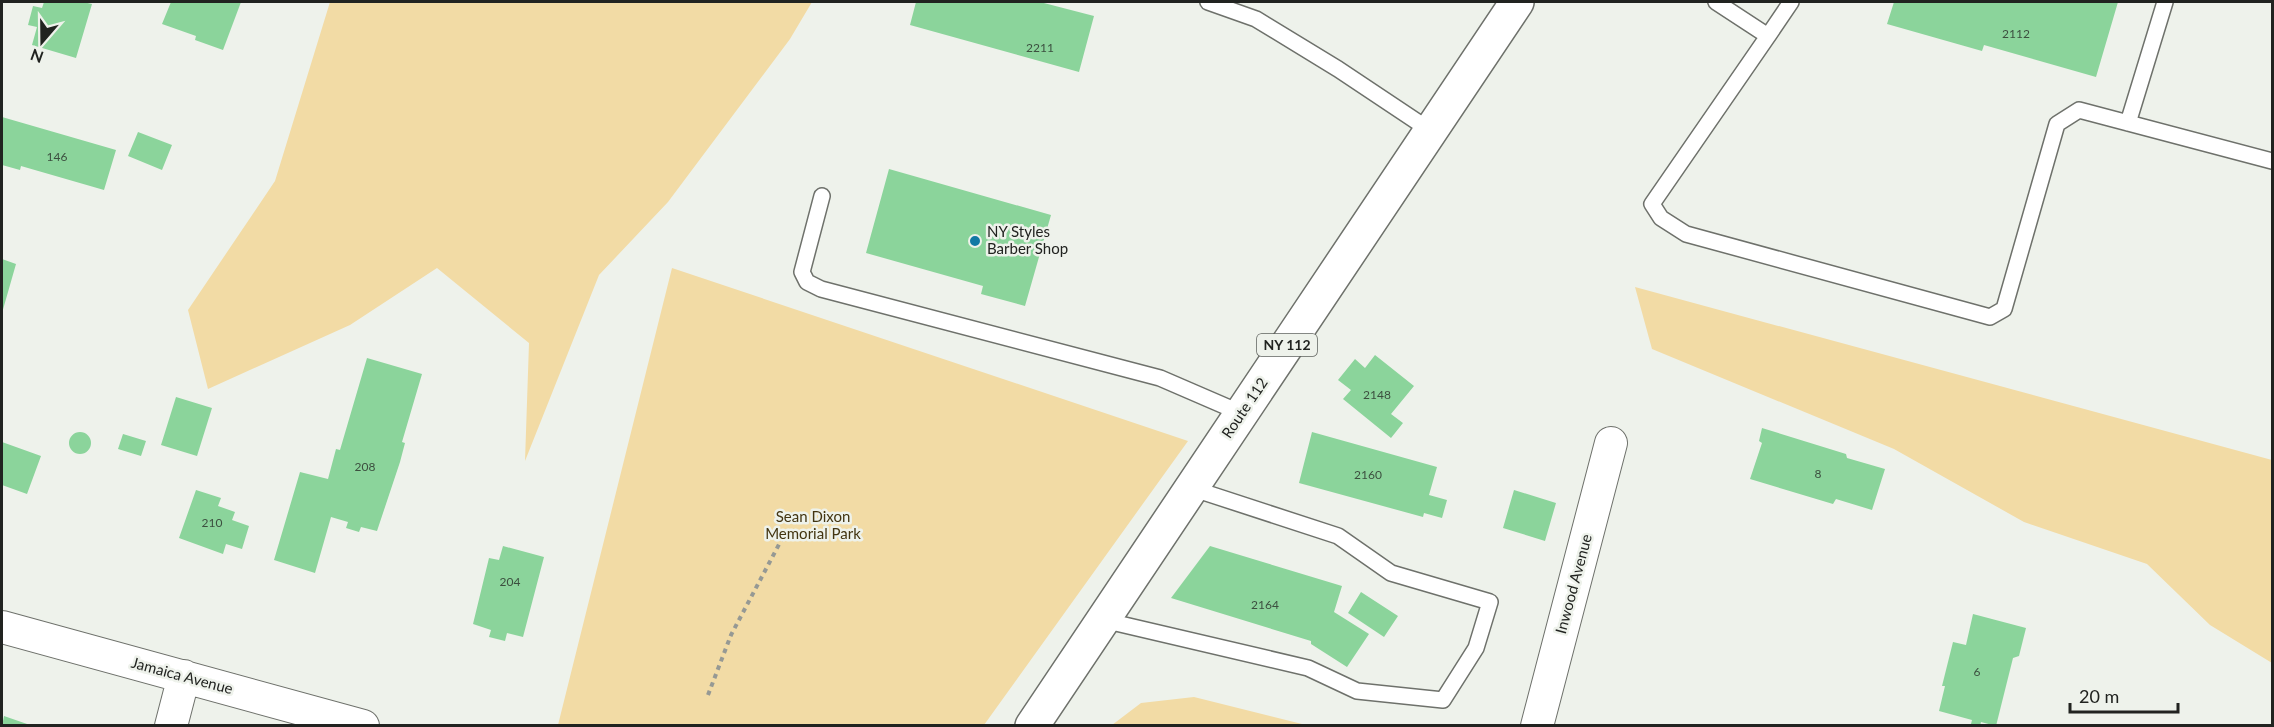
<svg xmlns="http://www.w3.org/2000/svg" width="2274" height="727" viewBox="0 0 2274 727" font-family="Lato,sans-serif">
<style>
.green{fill:#f2dba5}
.building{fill:#8bd49b}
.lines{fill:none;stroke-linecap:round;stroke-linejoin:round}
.service-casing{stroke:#6e716b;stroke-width:18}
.minor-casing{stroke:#6e716b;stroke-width:34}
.primary-casing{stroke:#6e716b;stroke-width:36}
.path{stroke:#969994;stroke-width:4;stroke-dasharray:4.5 4.5;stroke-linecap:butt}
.service{stroke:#fff;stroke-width:15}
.minor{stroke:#fff;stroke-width:32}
.primary{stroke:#fff;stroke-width:33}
.poi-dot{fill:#1279a4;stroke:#eef2eb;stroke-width:2}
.labels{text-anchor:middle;stroke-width:5;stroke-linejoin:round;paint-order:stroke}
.number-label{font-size:12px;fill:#3c4f3f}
.shield{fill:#eef2eb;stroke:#5e615d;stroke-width:1.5}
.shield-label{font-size:14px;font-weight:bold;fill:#212320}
.poi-label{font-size:15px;fill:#212320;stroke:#eef2eb;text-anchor:start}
.street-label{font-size:15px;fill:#212320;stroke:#eef2eb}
.park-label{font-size:15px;fill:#433511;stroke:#eef2eb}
</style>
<rect width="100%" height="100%" fill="#eef2eb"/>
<path class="green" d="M 330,2 L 812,2 L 790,39 L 668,202 L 599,275 L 525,461 L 529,343 L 437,268 L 350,325 L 208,389 L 188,310 L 275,181 Z
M 672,268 L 1188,441 L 984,725 L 558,725 Z
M 1635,287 L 2272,460 L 2272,663 L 2210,625 L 2147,564 L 2024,522 L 1894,449 L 1652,349 Z
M 1194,697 L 1306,725 L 1112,725 L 1141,703 Z"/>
<path class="building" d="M 44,2 L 83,2 L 92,4 L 76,58 L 32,45 L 37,27 L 28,25 L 33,6 L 42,8 Z
M 171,2 L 241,2 L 223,50 L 195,40 L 196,36 L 162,24 Z
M 916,2 L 1040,2 L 1094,16 L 1079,72 L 910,25 Z
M 1894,2 L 2118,2 L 2096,77 L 1984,45 L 1982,51 L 1887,24 Z
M 2,117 L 116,150 L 104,190 L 21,166 L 20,170 L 2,165 Z
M 138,132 L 172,145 L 162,170 L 128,156 Z
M 889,169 L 1051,215 L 1025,306 L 981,294 L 983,286 L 866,253 Z
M 2,259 L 16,264 L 2,313 Z
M 1375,355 L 1414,386 L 1391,414 L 1403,423 L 1391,438 L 1343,399 L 1351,390 L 1338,380 L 1355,359 L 1365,368 Z
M 367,358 L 422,374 L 402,442 L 405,443 L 400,462 L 377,531 L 361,527 L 359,532 L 346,528 L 348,522 L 331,517 L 315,573 L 274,560 L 300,472 L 328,479 L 336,449 L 340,450 Z
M 176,397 L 212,408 L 197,456 L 161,445 Z
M 1762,428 L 1846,454 L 1847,458 L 1885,469 L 1872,510 L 1836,499 L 1833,504 L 1750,479 L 1762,443 L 1759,441 Z
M69 443a11 11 0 1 1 22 0a11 11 0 1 1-22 0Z
M 1312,432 L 1437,467 L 1429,495 L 1447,500 L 1442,518 L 1424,513 L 1423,517 L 1299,483 Z
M 123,434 L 146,441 L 141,456 L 118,449 Z
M 2,442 L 41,456 L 27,494 L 2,485 Z
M 196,490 L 221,498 L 218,506 L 235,512 L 232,520 L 249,526 L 242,549 L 226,544 L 223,554 L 179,538 Z
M 1514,490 L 1556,503 L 1545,541 L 1503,528 Z
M 503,546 L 544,557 L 523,637 L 507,633 L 505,641 L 489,637 L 491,630 L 473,624 L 489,558 L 499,560 Z
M 1210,546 L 1342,586 L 1334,612 L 1369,634 L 1347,667 L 1311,644 L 1311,641 L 1171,598 Z
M 1361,592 L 1398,616 L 1384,637 L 1348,613 Z
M 1973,614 L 2026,628 L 2019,656 L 2013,658 L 1996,726 L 1981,722 L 1980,726 L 1971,724 L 1972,720 L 1939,711 L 1945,686 L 1942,686 L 1953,642 L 1966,645 Z
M 4,716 L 30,725 L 30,726 L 2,726 Z"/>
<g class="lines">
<g class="service-casing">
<path id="service" d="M 1208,2 L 1256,19 L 1338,69 L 1431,131
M 1716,2 L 1768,36 L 1791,2
M 1768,36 L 1652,204 L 1661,218 L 1686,234 L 1990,317 L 2004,309 L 2057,124 L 2079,110 L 2272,161
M 2128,123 L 2165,2
M 822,196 L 802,272 L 807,282 L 821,289 L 1160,378 L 1241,413
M 1103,620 L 1308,668 L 1357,691 L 1443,700 L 1476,648 L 1490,602 L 1391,573 L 1338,536 L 1191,488"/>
</g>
<g class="minor-casing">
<path id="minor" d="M 2,627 L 363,726
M 171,726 L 184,676
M 1537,726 L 1611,443"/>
</g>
<g class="primary-casing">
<path id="primary" d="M 1032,726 L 1517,2"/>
</g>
<path class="path" d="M 708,695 L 731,635 L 784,535"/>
<use href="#service" class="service"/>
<use href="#minor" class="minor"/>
<use href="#primary" class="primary"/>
</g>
<circle class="poi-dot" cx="975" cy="241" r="6"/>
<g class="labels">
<g class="number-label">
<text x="2016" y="38">2112</text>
<text x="1040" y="52">2211</text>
<text x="57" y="161">146</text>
<text x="1377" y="399">2148</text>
<text x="365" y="471">208</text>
<text x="1818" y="478">8</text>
<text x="1368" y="479">2160</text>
<text x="212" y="527">210</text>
<text x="510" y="586">204</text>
<text x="1265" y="609">2164</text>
<text x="1977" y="676">6</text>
</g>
<rect class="shield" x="1257" y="334" width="60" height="22" rx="4.5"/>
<g class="shield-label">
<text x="1287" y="350">NY 112</text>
</g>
<g class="poi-label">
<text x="987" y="237">NY Styles<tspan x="987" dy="17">Barber Shop</tspan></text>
</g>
<g class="street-label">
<text transform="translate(1245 408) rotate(-56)" y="5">Route 112</text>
<text transform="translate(1574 584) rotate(-75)" y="5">Inwood Avenue</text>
<text transform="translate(182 676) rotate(15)" y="5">Jamaica Avenue</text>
</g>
<g class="park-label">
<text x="813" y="522">Sean Dixon<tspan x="813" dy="17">Memorial Park</tspan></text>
</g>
</g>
<rect width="2274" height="727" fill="none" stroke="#212320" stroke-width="6"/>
<g transform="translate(42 42) rotate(200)" stroke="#eef2eb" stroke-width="4.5" paint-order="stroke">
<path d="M0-4.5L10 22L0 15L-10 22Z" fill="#212320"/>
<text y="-9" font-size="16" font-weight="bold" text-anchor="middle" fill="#212320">N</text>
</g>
<path d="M2070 703v9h108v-9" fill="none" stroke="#212320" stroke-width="3"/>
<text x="2079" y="703" font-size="18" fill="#212320" stroke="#eef2eb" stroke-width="4.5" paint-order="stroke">20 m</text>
</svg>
